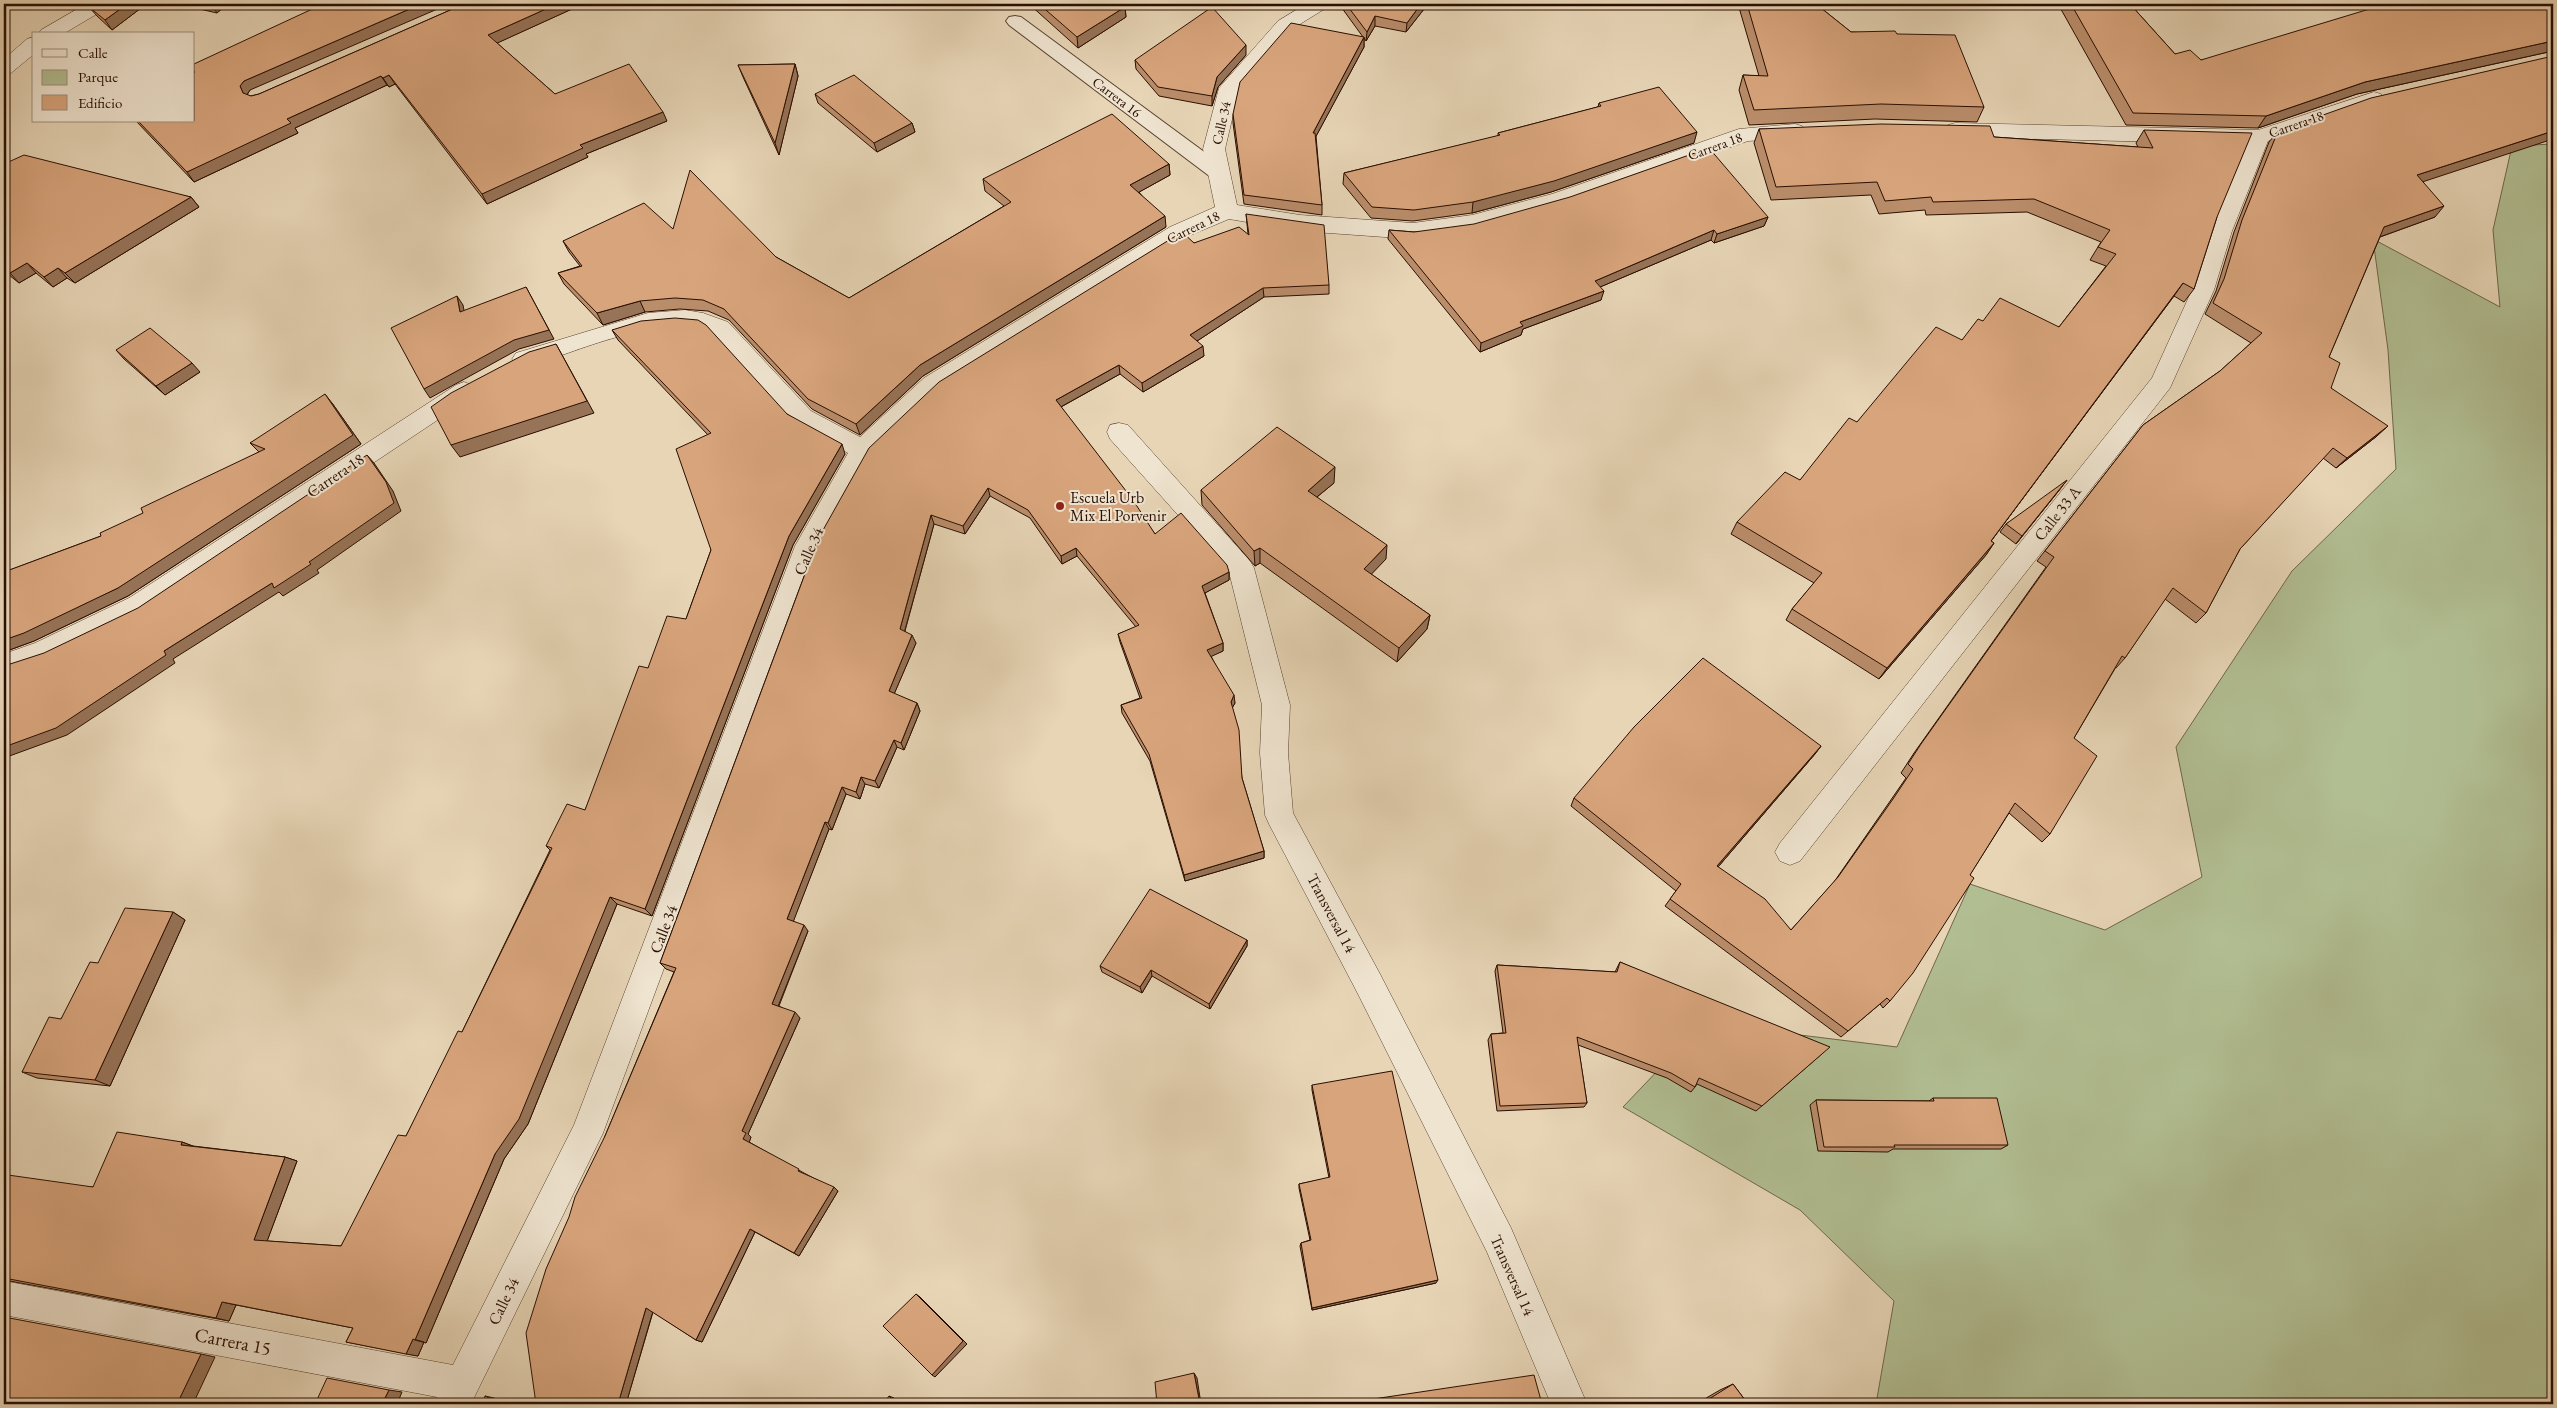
<svg xmlns="http://www.w3.org/2000/svg" width="2557" height="1408" viewBox="0 0 2557 1408" font-family="'EB Garamond',serif">
<style>
.green{fill:#b1be92;stroke:#6d6649}
.lines{fill:none;stroke-linecap:round;stroke-linejoin:round}
.lane-casing{stroke:#58402e;stroke-width:2}
.street-casing{stroke:#58402e;stroke-width:1}
.lane{fill:#efe4d0;fill-rule:evenodd}
.street{fill:#efe4d0;fill-rule:evenodd}
.wall{fill:#ba8d6b;stroke:#290e00}
.shaded-wall{fill:#977357;stroke:#290e00}
.building{fill:#d8a47c;stroke:#290e00}
.poi-dot{fill:#8f2418;stroke:#efe4d0;stroke-width:2}
.labels{text-anchor:middle;stroke-width:4;stroke-linejoin:round;paint-order:stroke}
.far-street-label{font-size:14px;fill:#290e00;stroke:#efe4d0}
.street-label{font-size:16px;fill:#290e00;stroke:#efe4d0}
.poi-label{font-size:16px;fill:#290e00;stroke:#efe4d0;text-anchor:start}
.near-street-label{font-size:19px;fill:#290e00;stroke:#efe4d0}
</style>
<rect width="100%" height="100%" fill="#e7d5b6"/>
<filter id="stains"><feTurbulence type="fractalNoise" baseFrequency=".004" numOctaves="4"/><feColorMatrix values="0 0 0 0 .2 0 0 0 0 .09 0 0 0 0 .02 0 0 0 .5 -.17"/></filter>
<radialGradient id="worn" r=".72"><stop offset=".6" stop-color="#630" stop-opacity="0"/><stop offset="1" stop-color="#630" stop-opacity=".3"/></radialGradient>
<path class="green" d="M 2553,144 L 2553,1404 L 1876,1404 L 1894,1301 L 1800,1210 L 1623,1107 L 1703,1023 L 1897,1047 L 1970,884 L 2105,930 L 2202,877 L 2176,747 L 2292,571 L 2396,469 L 2388,350 L 2373,239 L 2500,307 L 2493,230 L 2512,146 Z"/>
<g class="lines">
<g class="lane-casing">
<path id="lane" d="M 1015,16 L 1021,17 L 1226,168 L 1229,173 L 1226,178 L 1219,179 L 1212,178 L 1009,25 L 1006,21 L 1009,17 Z"/>
</g>
<g class="street-casing">
<path id="street" d="M 86,4 L 110,4 L 107,8 L 63,34 L 38,34 L 41,30 Z
M 1306,4 L 1329,4 L 1326,8 L 1292,29 L 1239,90 L 1225,149 L 1237,205 L 1300,215 L 1413,223 L 1472,215 L 1552,194 L 1739,129 L 1795,124 L 1802,126 L 1805,131 L 1802,136 L 1795,138 L 1748,141 L 1567,204 L 1472,231 L 1413,239 L 1300,231 L 1229,219 L 1186,237 L 940,390 L 871,456 L 820,547 L 603,1133 L 471,1404 L 434,1404 L 437,1397 L 4,1315 L 4,1281 L 453,1365 L 574,1125 L 795,546 L 848,453 L 793,423 L 712,334 C 659,312 577,352 524,368 L 516,365 L 512,359 L 516,353 L 648,313 L 685,310 L 703,313 L 728,322 L 811,411 L 860,437 L 924,378 L 1170,227 L 1215,207 L 1203,149 L 1219,88 L 1278,21 Z
M 34,37 L 34,54 L 11,73 L 4,75 L 4,59 L 27,39 Z
M 2374,92 L 2381,94 L 2384,99 L 2381,104 L 2268,141 L 2232,231 L 2214,290 L 2170,388 L 1800,861 L 1790,865 L 1780,861 L 1775,852 L 1780,843 L 2152,378 L 2192,290 L 2210,231 L 2246,144 L 1955,137 L 1948,135 L 1945,130 L 1948,125 L 1955,123 L 2258,130 Z
M 464,382 L 472,385 L 476,391 L 472,397 L 147,614 L 54,659 L 4,676 L 4,654 L 35,643 L 129,598 L 456,385 Z
M 1119,423 L 1128,425 L 1250,561 L 1254,568 L 1290,705 L 1288,753 L 1293,813 L 1380,974 L 1511,1228 L 1587,1404 L 1551,1404 L 1487,1252 L 1358,994 L 1269,824 L 1265,815 L 1260,753 L 1262,705 L 1229,572 L 1110,439 L 1107,432 L 1110,425 Z"/>
</g>
<use href="#lane" class="lane"/>
<use href="#street" class="street"/>
</g>
<path class="wall" d="M 178,4 L 227,4 L 217,13 Z
M 464,4 L 583,4 L 497,43 L 555,94 L 667,121 L 586,154 L 588,157 L 487,204 L 395,84 L 389,87 L 387,85 L 295,128 L 298,133 L 194,182 L 136,121 L 194,121 L 194,64 L 250,90 L 247,95 L 251,96 L 259,94 Z
M 1029,4 L 1121,4 L 1125,7 L 1126,17 L 1078,48 Z
M 1339,4 L 1428,4 L 1406,32 L 1375,26 L 1366,41 L 1364,38 L 1364,47 L 1316,136 L 1322,205 L 1322,215 L 1244,204 L 1233,123 L 1233,114 L 1363,37 Z
M 1738,4 L 1816,4 L 1851,32 L 1897,34 L 1984,107 L 1977,122 L 1875,119 L 1749,125 L 1739,90 L 1743,75 L 1759,76 Z
M 2058,4 L 2130,4 L 2175,54 L 2201,60 L 2553,4 L 2553,52 L 2553,51 L 2357,94 L 2258,128 L 2126,125 Z
M 145,5 L 112,30 L 97,16 L 89,7 Z
M 1246,55 L 1218,87 L 1212,106 L 1159,96 L 1136,69 L 1135,60 Z
M 795,64 L 798,76 L 779,155 L 743,77 L 738,65 Z
M 815,94 L 912,123 L 915,132 L 877,152 L 818,103 Z
M 1599,103 L 1694,143 L 1551,192 L 1472,213 L 1413,221 L 1371,218 L 1343,184 L 1344,173 L 1498,136 L 1498,133 L 1598,107 Z
M 1759,129 L 1994,137 L 2138,147 L 2136,143 L 2144,130 L 2217,217 L 2194,289 L 2184,302 L 2174,296 L 1991,541 L 1994,543 L 1986,555 L 1879,679 L 1786,620 L 1792,609 L 1814,583 L 1731,534 L 1737,522 L 1800,480 L 1857,422 L 1962,340 L 1983,321 L 2059,327 L 2106,266 L 2090,260 L 2101,242 L 2027,212 L 1926,215 L 1925,210 L 1879,214 L 1871,195 L 1771,200 L 1754,143 Z
M 2278,131 L 2423,182 L 2435,217 L 2380,237 L 2329,357 L 2331,388 L 2377,436 L 2336,468 L 2323,458 L 2240,549 L 2206,613 L 2196,623 L 2165,599 L 2125,658 L 2116,668 L 2116,667 L 2074,738 L 2050,834 L 2042,842 L 2009,813 L 1890,1001 L 1883,1008 L 1880,1004 L 1841,1037 L 1665,906 L 1676,891 L 1571,806 L 1574,798 L 1821,746 L 1815,754 L 1718,867 L 1791,930 L 1834,882 L 1886,807 L 1906,778 L 1901,773 L 1914,753 L 2046,567 L 2037,561 L 2143,425 L 2220,371 L 2251,343 L 2205,314 L 2216,291 L 2234,232 L 2269,142 Z
M 4,164 L 191,197 L 199,207 L 75,283 L 67,278 L 53,287 L 36,273 L 19,283 L 4,271 Z
M 1169,164 L 1170,175 L 1139,192 L 1166,227 L 923,376 L 860,435 L 812,409 L 729,320 L 708,311 L 680,309 L 645,312 L 603,325 L 564,284 L 558,273 L 580,266 L 569,252 L 563,241 L 673,229 L 776,257 L 849,298 L 1004,206 L 985,191 L 983,179 Z
M 1246,214 L 1329,285 L 1329,294 L 1264,297 L 1197,341 L 1204,356 L 1143,392 L 1120,374 L 1061,407 L 1155,534 L 1229,572 L 1229,580 L 1205,593 L 1223,643 L 1223,651 L 1211,656 L 1235,703 L 1232,708 L 1242,778 L 1264,851 L 1264,858 L 1185,881 L 1150,761 L 1122,713 L 1121,705 L 1140,698 L 1120,642 L 1118,634 L 1136,627 L 1077,556 L 1062,564 L 1030,518 L 990,496 L 965,534 L 934,524 L 905,631 L 916,643 L 894,694 L 917,703 L 920,711 L 904,750 L 897,747 L 879,788 L 865,784 L 860,799 L 846,794 L 832,830 L 829,829 L 793,921 L 808,931 L 779,1006 L 800,1018 L 748,1134 L 751,1137 L 749,1142 L 804,1173 L 838,1191 L 799,1256 L 755,1232 L 702,1342 L 696,1340 L 653,1312 L 626,1404 L 536,1404 L 605,1136 L 674,972 L 666,969 L 660,963 L 818,539 L 1194,243 L 1248,234 Z
M 1768,217 L 1764,226 L 1714,243 L 1711,240 L 1600,287 L 1601,300 L 1523,329 L 1521,335 L 1480,352 L 1388,239 L 1389,230 L 1414,232 Z
M 612,330 L 787,414 L 845,454 L 793,545 L 652,916 L 617,904 L 528,1124 L 504,1159 L 426,1343 L 424,1342 L 418,1356 L 346,1342 L 353,1328 L 236,1305 L 229,1321 L 4,1280 L 4,1185 L 93,1187 L 182,1142 L 193,1146 L 285,1157 L 297,1161 L 267,1241 L 341,1246 L 406,1136 L 462,1032 L 550,850 L 546,846 L 585,810 L 648,668 L 686,619 L 711,550 L 708,435 L 618,340 Z
M 116,350 L 200,372 L 165,395 L 124,359 Z
M 332,403 L 361,444 L 128,596 L 34,641 L 4,652 L 4,560 L 7,563 L 7,571 L 101,536 L 259,452 L 250,443 Z
M 1334,483 L 1317,497 L 1386,559 L 1371,574 L 1430,615 L 1427,629 L 1397,662 L 1260,563 L 1255,566 L 1202,505 L 1201,490 Z
M 2061,488 L 2016,544 L 2000,532 L 2006,524 Z
M 173,912 L 185,920 L 110,1086 L 37,1078 L 22,1072 L 61,1019 L 98,963 Z
M 1247,940 L 1247,946 L 1210,1009 L 1152,976 L 1142,993 L 1102,972 L 1100,966 Z
M 1620,962 L 1824,1052 L 1756,1111 L 1697,1084 L 1695,1087 L 1691,1092 L 1667,1078 L 1578,1045 L 1587,1103 L 1584,1107 L 1497,1111 L 1488,1040 L 1491,1034 L 1503,1033 L 1495,971 L 1497,965 L 1615,972 Z
M 1312,1085 L 1436,1283 L 1312,1310 L 1300,1246 L 1301,1243 L 1310,1240 L 1299,1188 L 1299,1184 L 1329,1178 L 1312,1090 Z
M 1933,1098 L 2008,1145 L 2001,1149 L 1893,1149 L 1888,1152 L 1818,1151 L 1810,1105 L 1816,1100 L 1929,1101 Z
M 1733,1384 L 1748,1404 L 1696,1404 L 1720,1390 Z"/>
<path class="shaded-wall" d="M 127,4 L 144,4 L 145,5 L 112,30 L 105,20 Z
M 211,4 L 227,4 L 217,13 Z
M 421,4 L 449,4 L 250,90 L 246,96 L 243,93 L 240,86 L 244,81 Z
M 557,4 L 583,4 L 493,45 L 488,35 Z
M 1421,4 L 1428,4 L 1406,32 L 1407,23 Z
M 1125,7 L 1126,17 L 1078,48 L 1077,37 Z
M 1375,16 L 1375,26 L 1366,41 L 1367,32 Z
M 1364,37 L 1364,47 L 1313,142 L 1313,133 Z
M 2553,41 L 2553,51 L 2357,94 L 2258,128 L 2266,116 L 2365,82 Z
M 1246,45 L 1246,55 L 1218,87 L 1212,106 L 1212,96 L 1217,77 Z
M 795,64 L 798,76 L 779,155 L 775,143 Z
M 389,75 L 395,84 L 389,87 L 383,78 Z
M 381,76 L 387,85 L 295,128 L 298,133 L 194,182 L 187,172 L 287,119 Z
M 663,112 L 667,121 L 586,154 L 588,157 L 487,204 L 482,194 L 580,145 Z
M 912,123 L 915,132 L 877,152 L 874,143 Z
M 2553,131 L 2553,139 L 2407,187 L 2417,175 Z
M 1697,132 L 1694,143 L 1551,192 L 1472,213 L 1473,202 Z
M 1169,164 L 1170,175 L 1132,196 L 1130,185 Z
M 191,197 L 199,207 L 75,283 L 65,273 Z
M 2444,206 L 2435,217 L 2374,239 L 2384,227 Z
M 1165,216 L 1166,227 L 923,376 L 860,435 L 856,424 L 920,365 Z
M 1768,217 L 1764,226 L 1714,243 L 1717,234 Z
M 1714,230 L 1711,240 L 1593,290 L 1595,281 Z
M 27,263 L 36,273 L 19,283 L 10,273 Z
M 58,268 L 67,278 L 53,287 L 44,277 Z
M 2183,283 L 2174,296 L 1983,552 L 1991,541 Z
M 526,287 L 554,339 L 519,349 L 430,398 L 424,389 Z
M 1263,288 L 1264,297 L 1191,345 L 1190,335 Z
M 1604,291 L 1601,300 L 1523,329 L 1521,335 L 1480,352 L 1481,343 L 1520,322 Z
M 457,296 L 463,305 L 466,321 L 460,312 Z
M 640,301 L 645,312 L 603,325 L 597,313 Z
M 556,344 L 594,413 L 460,457 L 451,445 Z
M 1203,346 L 1204,356 L 1143,392 L 1142,383 Z
M 192,363 L 200,372 L 165,395 L 156,386 Z
M 1119,365 L 1120,374 L 1057,409 L 1056,400 Z
M 325,394 L 332,403 L 361,444 L 128,596 L 34,641 L 4,652 L 4,640 L 118,588 Z
M 2388,426 L 2377,436 L 2336,468 L 2347,458 Z
M 842,444 L 845,454 L 793,545 L 652,916 L 645,909 L 789,536 Z
M 367,455 L 374,463 L 393,491 L 401,511 L 317,570 L 319,573 L 283,596 L 279,592 L 173,659 L 175,663 L 67,735 L 4,758 L 4,747 L 164,651 L 272,583 L 309,562 Z
M 1335,467 L 1334,483 L 1307,505 L 1308,491 Z
M 2067,480 L 2061,488 L 2016,544 L 2022,536 Z
M 988,488 L 990,496 L 965,534 L 963,526 Z
M 931,515 L 934,524 L 903,637 L 900,629 Z
M 1994,543 L 1986,555 L 1879,679 L 1887,668 Z
M 1387,545 L 1386,559 L 1363,583 L 1364,569 Z
M 1076,548 L 1077,556 L 1062,564 L 1061,556 Z
M 1260,548 L 1260,563 L 1255,566 L 1254,551 Z
M 4,560 L 7,563 L 6,583 L 4,581 Z
M 1229,572 L 1229,580 L 1203,594 L 1202,586 Z
M 1430,615 L 1427,629 L 1397,662 L 1399,648 Z
M 912,635 L 916,643 L 892,699 L 889,691 Z
M 1223,643 L 1223,651 L 1208,658 L 1207,650 Z
M 1234,695 L 1235,703 L 1231,710 L 1231,702 Z
M 917,703 L 920,711 L 904,750 L 901,743 Z
M 894,740 L 897,747 L 879,788 L 875,781 Z
M 1821,746 L 1815,754 L 1712,874 L 1717,866 Z
M 861,777 L 865,784 L 860,799 L 856,792 Z
M 842,787 L 846,794 L 832,830 L 828,823 Z
M 825,822 L 829,829 L 792,925 L 787,919 Z
M 1264,851 L 1264,858 L 1185,881 L 1184,875 Z
M 610,897 L 617,904 L 528,1124 L 504,1159 L 426,1343 L 415,1340 L 495,1154 Z
M 173,912 L 185,920 L 110,1086 L 95,1080 Z
M 804,925 L 808,931 L 777,1009 L 772,1004 Z
M 1247,940 L 1247,946 L 1210,1009 L 1209,1004 Z
M 1151,970 L 1152,976 L 1142,993 L 1140,987 Z
M 795,1012 L 800,1018 L 748,1134 L 751,1137 L 749,1143 L 743,1139 L 742,1131 Z
M 182,1142 L 195,1147 L 181,1145 Z
M 285,1157 L 297,1161 L 266,1244 L 254,1240 Z
M 834,1187 L 838,1191 L 799,1256 L 794,1253 Z
M 750,1229 L 755,1232 L 702,1342 L 696,1340 Z
M 1438,1280 L 1436,1283 L 1312,1310 L 1312,1308 Z
M 916,1294 L 920,1297 L 967,1344 L 935,1377 L 932,1375 Z
M 222,1302 L 236,1305 L 229,1321 L 216,1318 Z
M 646,1308 L 653,1311 L 626,1404 L 618,1404 Z
M 413,1339 L 424,1342 L 418,1356 L 406,1354 Z
M 201,1354 L 215,1357 L 193,1404 L 177,1404 Z
M 1194,1373 L 1197,1378 L 1201,1404 L 1200,1404 Z
M 389,1390 L 402,1392 L 397,1404 L 382,1404 Z
M 485,1396 L 494,1398 L 506,1404 L 501,1404 Z
M 889,1396 L 894,1398 L 900,1404 L 897,1404 Z"/>
<path class="building" d="M 95,4 L 127,4 L 105,20 L 89,7 Z
M 323,4 L 343,4 L 348,8 L 358,4 L 421,4 L 244,81 L 240,86 L 243,93 L 251,96 L 259,94 L 464,4 L 557,4 L 488,35 L 555,94 L 629,64 L 663,112 L 580,145 L 583,148 L 482,194 L 389,75 L 383,78 L 381,76 L 287,119 L 291,123 L 187,172 L 138,121 L 194,121 L 194,73 L 195,72 L 194,71 L 194,64 Z
M 1039,4 L 1121,4 L 1125,7 L 1077,37 Z
M 1346,4 L 1421,4 L 1407,23 L 1375,16 L 1367,32 Z
M 1747,4 L 1816,4 L 1851,32 L 1895,31 L 1897,34 L 1955,35 L 1984,107 L 1881,104 L 1754,110 L 1743,75 L 1768,76 Z
M 2071,4 L 2130,4 L 2175,54 L 2190,50 L 2201,60 L 2386,4 L 2553,4 L 2553,41 L 2365,82 L 2266,116 L 2133,113 Z
M 1212,7 L 1246,45 L 1217,77 L 1212,96 L 1158,87 L 1135,60 Z
M 1291,23 L 1364,37 L 1313,133 L 1315,133 L 1322,205 L 1244,195 L 1233,114 L 1240,82 Z
M 2553,56 L 2553,131 L 2417,175 L 2444,206 L 2384,227 L 2329,357 L 2340,363 L 2331,388 L 2388,426 L 2347,458 L 2333,448 L 2240,549 L 2206,613 L 2173,588 L 2125,658 L 2122,656 L 2074,738 L 2097,756 L 2050,834 L 2015,803 L 1970,875 L 1974,878 L 1913,973 L 1890,1001 L 1887,998 L 1848,1031 L 1670,899 L 1681,884 L 1574,798 L 1634,727 L 1703,658 L 1821,746 L 1717,866 L 1765,899 L 1791,930 L 1838,877 L 1893,799 L 1913,769 L 1908,764 L 1921,744 L 2054,557 L 2045,551 L 2143,425 L 2220,371 L 2262,333 L 2213,303 L 2224,279 L 2242,220 L 2278,131 L 2371,98 Z
M 795,64 L 775,143 L 738,65 Z
M 854,75 L 912,123 L 874,143 L 815,94 Z
M 1659,87 L 1697,132 L 1554,181 L 1473,202 L 1414,210 L 1372,207 L 1344,173 L 1500,135 L 1498,133 L 1601,106 L 1599,103 Z
M 1112,114 L 1169,164 L 1130,185 L 1165,216 L 920,365 L 856,424 L 808,399 L 724,309 L 703,300 L 675,298 L 640,301 L 597,313 L 558,273 L 582,266 L 563,241 L 644,203 L 673,229 L 690,170 L 776,257 L 849,298 L 1011,202 L 983,179 Z
M 1881,124 L 1990,126 L 1994,137 L 2153,148 L 2144,130 L 2252,133 L 2217,217 L 2194,289 L 2183,283 L 1991,541 L 1994,543 L 1887,668 L 1792,609 L 1822,573 L 1737,522 L 1785,472 L 1800,480 L 1849,418 L 1857,422 L 1936,327 L 1962,340 L 1978,319 L 1983,321 L 2000,298 L 2059,327 L 2116,254 L 2098,247 L 2110,230 L 2034,199 L 1933,202 L 1931,197 L 1885,201 L 1877,182 L 1776,187 L 1759,129 Z
M 1709,148 L 1768,217 L 1717,234 L 1714,230 L 1595,281 L 1604,291 L 1520,322 L 1523,326 L 1481,343 L 1389,230 L 1414,232 L 1474,224 L 1570,197 Z
M 24,155 L 191,197 L 65,273 L 58,268 L 44,277 L 27,263 L 10,273 L 4,269 L 4,164 Z
M 1246,214 L 1324,225 L 1329,285 L 1263,288 L 1190,335 L 1203,346 L 1142,383 L 1119,365 L 1056,400 L 1133,500 L 1155,534 L 1181,513 L 1227,565 L 1229,572 L 1202,586 L 1223,643 L 1207,650 L 1234,695 L 1231,702 L 1239,730 L 1242,778 L 1264,851 L 1184,875 L 1149,754 L 1121,705 L 1142,698 L 1118,634 L 1139,625 L 1076,548 L 1061,556 L 1028,510 L 988,488 L 963,526 L 931,515 L 900,629 L 912,635 L 889,691 L 917,703 L 901,743 L 894,740 L 875,781 L 861,777 L 856,792 L 842,787 L 828,823 L 825,822 L 787,919 L 804,925 L 772,1004 L 795,1012 L 742,1131 L 746,1133 L 743,1139 L 799,1169 L 798,1171 L 834,1187 L 794,1253 L 750,1229 L 696,1340 L 646,1308 L 618,1404 L 536,1404 L 526,1333 L 546,1269 L 569,1217 L 575,1197 L 605,1136 L 676,968 L 660,963 L 818,539 L 869,448 L 939,382 L 1182,232 L 1194,243 L 1239,227 L 1249,235 Z
M 526,287 L 549,330 L 514,340 L 424,389 L 391,328 L 457,296 L 460,312 Z
M 675,318 L 698,320 L 706,325 L 787,414 L 842,444 L 789,536 L 645,909 L 610,897 L 519,1119 L 495,1154 L 415,1340 L 413,1339 L 406,1354 L 346,1342 L 353,1328 L 222,1302 L 216,1318 L 4,1278 L 4,1185 L 8,1175 L 93,1187 L 117,1132 L 182,1142 L 181,1145 L 285,1157 L 254,1240 L 341,1246 L 398,1135 L 406,1136 L 458,1031 L 462,1032 L 552,848 L 546,846 L 567,804 L 585,810 L 639,666 L 648,668 L 667,616 L 686,619 L 711,550 L 676,449 L 711,433 L 612,330 L 641,321 Z
M 150,328 L 192,363 L 156,386 L 116,350 Z
M 556,344 L 587,401 L 451,445 L 431,407 L 451,393 L 529,352 Z
M 325,394 L 353,435 L 118,588 L 24,633 L 4,640 L 4,572 L 101,536 L 100,533 L 143,513 L 141,508 L 265,449 L 250,443 Z
M 1277,427 L 1335,467 L 1308,491 L 1387,545 L 1364,569 L 1430,615 L 1399,648 L 1260,548 L 1254,551 L 1201,490 Z
M 367,455 L 386,482 L 394,503 L 309,562 L 311,564 L 274,588 L 272,583 L 164,651 L 166,655 L 56,728 L 4,747 L 4,666 L 44,653 L 138,608 Z
M 2067,480 L 2022,536 L 2006,524 Z
M 1150,889 L 1247,940 L 1209,1004 L 1151,970 L 1140,987 L 1100,966 Z
M 125,908 L 173,912 L 95,1080 L 22,1072 L 49,1017 L 61,1019 L 90,962 L 98,963 Z
M 1620,962 L 1830,1047 L 1762,1106 L 1699,1078 L 1695,1087 L 1671,1073 L 1577,1037 L 1587,1103 L 1500,1106 L 1491,1034 L 1506,1033 L 1497,965 L 1617,972 Z
M 1392,1071 L 1438,1280 L 1312,1308 L 1301,1243 L 1311,1240 L 1299,1184 L 1330,1177 L 1312,1085 Z
M 1933,1098 L 1997,1098 L 2008,1145 L 1894,1145 L 1895,1147 L 1824,1147 L 1816,1100 L 1934,1101 Z
M 916,1294 L 963,1341 L 932,1375 L 883,1326 Z
M 4,1317 L 201,1354 L 177,1404 L 4,1404 Z
M 1194,1373 L 1200,1404 L 1157,1404 L 1155,1382 Z
M 1534,1375 L 1542,1404 L 1340,1404 Z
M 327,1378 L 389,1390 L 382,1404 L 315,1404 Z
M 1733,1384 L 1748,1404 L 1701,1404 Z
M 485,1396 L 501,1404 L 482,1404 Z
M 889,1396 L 897,1404 L 883,1404 Z"/>
<circle class="poi-dot" cx="1060" cy="506" r="5"/>
<g class="labels">
<g class="far-street-label">
<text transform="translate(1117 97) rotate(37)" y="5">Carrera 16</text>
<text transform="translate(1221 123) rotate(-77)" y="5">Calle 34</text>
<text transform="translate(2296 124) rotate(-19)" y="5">Carrera 18</text>
<text transform="translate(1715 146) rotate(-20)" y="5">Carrera 18</text>
<text transform="translate(1193 227) rotate(-26)" y="5">Carrera 18</text>
</g>
<g class="street-label">
<text transform="translate(335 475) rotate(-34)" y="6">Carrera 18</text>
<text transform="translate(2057 513) rotate(-52)" y="6">Calle 33 A</text>
<text transform="translate(808 551) rotate(-66)" y="6">Calle 34</text>
<text transform="translate(1332 913) rotate(62)" y="6">Transversal 14</text>
<text transform="translate(663 929) rotate(-69)" y="6">Calle 34</text>
<text transform="translate(1513 1275) rotate(66)" y="6">Transversal 14</text>
<text transform="translate(503 1301) rotate(-64)" y="6">Calle 34</text>
</g>
<g class="poi-label">
<text x="1070" y="503">Escuela Urb<tspan x="1070" dy="18">Mix El Porvenir</tspan></text>
</g>
<g class="near-street-label">
<text transform="translate(233 1341) rotate(11)" y="7">Carrera 15</text>
</g>
</g>
<rect width="2557" height="1408" fill="none" stroke="#e7d5b6" stroke-width="20"/>
<rect x="5" y="5" width="2547" height="1398" fill="none" stroke="#290e00" stroke-width="2.5"/>
<rect x="10" y="10" width="2537" height="1388" fill="none" stroke="#290e00"/>
<rect x="32" y="32" width="162" height="90" fill="#efe4d0" stroke="#a08e7d"/>
<rect x="42" y="49" width="25" height="8" fill="#efe4d0" stroke="#a08e7d"/>
<text x="78" y="58" font-size="15" fill="#290e00">Calle</text>
<rect x="42" y="70" width="25" height="15" fill="#b1be92" stroke="#a08e7d"/>
<text x="78" y="82" font-size="15" fill="#290e00">Parque</text>
<rect x="42" y="95" width="25" height="15" fill="#d8a47c" stroke="#a08e7d"/>
<text x="78" y="108" font-size="15" fill="#290e00">Edificio</text>
<rect width="100%" height="100%" filter="url(#stains)"/>
<rect width="100%" height="100%" fill="url(#worn)"/>
</svg>
